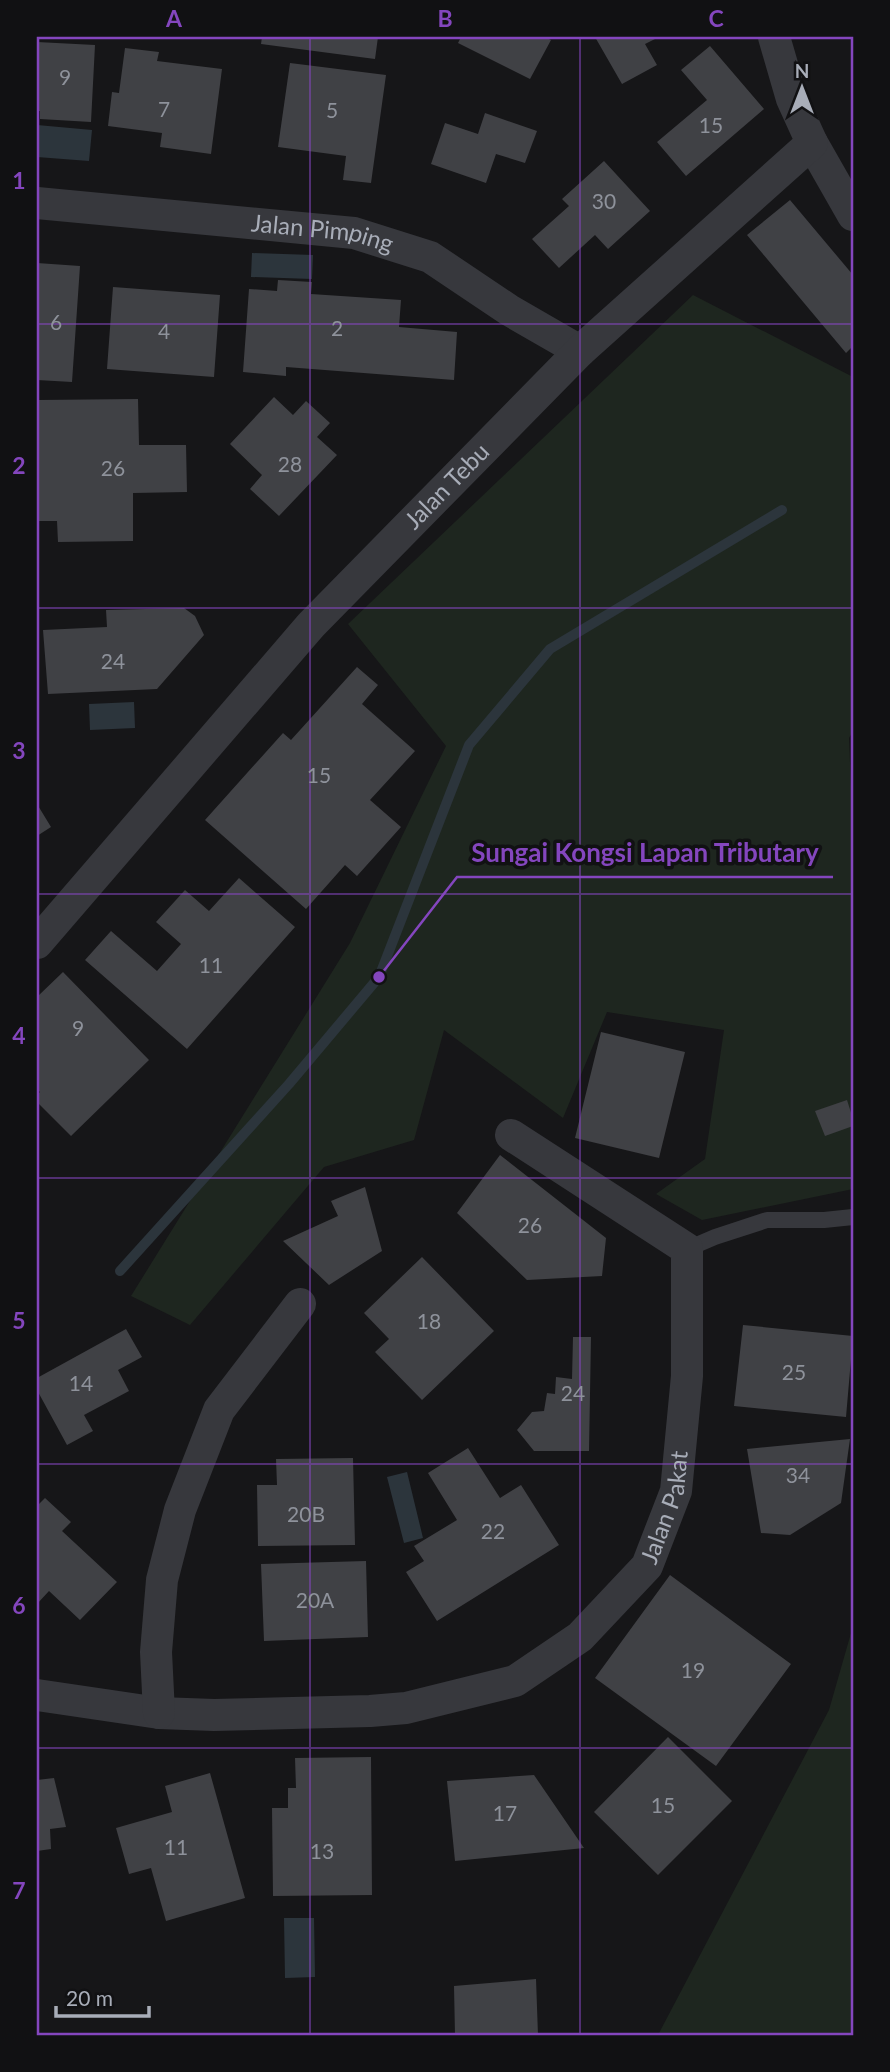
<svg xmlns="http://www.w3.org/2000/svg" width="890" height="2072" viewBox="0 0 890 2072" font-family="Lato,sans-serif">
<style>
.green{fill:#1e261f}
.water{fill:#2c353c}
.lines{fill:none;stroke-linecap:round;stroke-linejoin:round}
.stream{stroke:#2c353c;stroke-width:10}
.building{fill:#404145}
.service{stroke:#37383d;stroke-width:16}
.minor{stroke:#37383d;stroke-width:32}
.grid{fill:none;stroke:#8446be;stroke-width:2;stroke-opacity:0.55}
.labels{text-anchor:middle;stroke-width:7;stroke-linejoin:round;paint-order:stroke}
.number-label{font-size:21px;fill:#8e929b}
.street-label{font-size:24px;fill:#a8adb8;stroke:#111113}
.leader{fill:none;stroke:#8446be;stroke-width:2.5}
.callout-dot{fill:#8446be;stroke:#111113;stroke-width:2.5}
.callout-label{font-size:26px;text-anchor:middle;font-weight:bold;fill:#8446be;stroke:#111113;stroke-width:7;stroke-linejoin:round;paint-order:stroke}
.neatline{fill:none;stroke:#8446be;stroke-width:2.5}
.grid-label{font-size:23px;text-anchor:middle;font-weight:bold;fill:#8446be}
</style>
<rect width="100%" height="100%" fill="#161618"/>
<path class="green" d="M 693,295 L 853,377 L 853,731 L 849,738 L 853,835 L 853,1189 L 702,1220 L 656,1194 L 705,1159 L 724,1030 L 607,1012 L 563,1118 L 444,1030 L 414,1140 L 324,1167 L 190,1325 L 131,1296 L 350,943 L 446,746 L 348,624 Z
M 853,1626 L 853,2035 L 658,2035 L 829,1710 Z"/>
<path class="water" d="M 37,125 L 92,130 L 89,161 L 37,157 Z
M 252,253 L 313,255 L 312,279 L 251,277 Z
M 134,702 L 135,728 L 90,730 L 89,704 Z
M 407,1472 L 423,1538 L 404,1543 L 387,1477 Z
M 284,1918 L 314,1918 L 315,1977 L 285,1978 Z"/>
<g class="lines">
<path class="stream" d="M 120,1271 L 289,1084 L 379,977 L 469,745 L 550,649 L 782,510"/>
</g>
<path class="building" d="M 262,37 L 378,37 L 375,59 L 261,44 Z
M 461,37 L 545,37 L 551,40 L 530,79 L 458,43 Z
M 595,37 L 659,37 L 645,44 L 657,65 L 622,84 Z
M 37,42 L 95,45 L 91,122 L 40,119 L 40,111 L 37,111 Z
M 710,46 L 764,109 L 686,176 L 657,142 L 707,100 L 681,70 Z
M 125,48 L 159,52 L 157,61 L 222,69 L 211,154 L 160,147 L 162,133 L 108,126 L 112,92 L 119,93 Z
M 290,63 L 386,75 L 371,183 L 343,180 L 346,156 L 278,147 Z
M 485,113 L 537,131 L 525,163 L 496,154 L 486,183 L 431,164 L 445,123 L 478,134 Z
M 604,161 L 650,211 L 608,249 L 595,235 L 559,268 L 532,239 L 569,206 L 562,199 Z
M 790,200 L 853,275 L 853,346 L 846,353 L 747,235 Z
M 37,263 L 80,266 L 72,382 L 37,380 Z
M 278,280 L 312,282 L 311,294 L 401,300 L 399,327 L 457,332 L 454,380 L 286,367 L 286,376 L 243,372 L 249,289 L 277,291 Z
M 113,287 L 220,295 L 214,377 L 107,369 Z
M 274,397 L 293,415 L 306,401 L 330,423 L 317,437 L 337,455 L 279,516 L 250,489 L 262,475 L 230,444 Z
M 138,399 L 139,445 L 186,445 L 187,492 L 133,493 L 133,541 L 58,542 L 57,521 L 39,521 L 38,400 Z
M 184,608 L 195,616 L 204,635 L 157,689 L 48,694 L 43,630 L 107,627 L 106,610 Z
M 357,667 L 378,685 L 362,704 L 415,751 L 370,800 L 401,827 L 357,876 L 345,865 L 306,909 L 205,820 L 283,733 L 291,740 Z
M 37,804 L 51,827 L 37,836 Z
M 239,878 L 295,927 L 187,1049 L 85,960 L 111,931 L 157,971 L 181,944 L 156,922 L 185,890 L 209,911 Z
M 63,972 L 149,1060 L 71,1136 L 37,1102 L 37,1095 L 40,1092 L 37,1089 L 37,997 Z
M 601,1032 L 685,1052 L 659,1158 L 575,1138 Z
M 847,1100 L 853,1119 L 853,1126 L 825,1136 L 815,1111 Z
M 500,1155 L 606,1238 L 602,1276 L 527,1280 L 457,1213 Z
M 365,1187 L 382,1251 L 329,1285 L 283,1241 L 338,1216 L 331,1201 Z
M 422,1257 L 494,1331 L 422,1400 L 375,1352 L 389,1339 L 364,1313 Z
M 743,1325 L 853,1336 L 846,1417 L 734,1406 Z
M 126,1329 L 142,1357 L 118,1370 L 129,1391 L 84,1415 L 93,1431 L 67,1445 L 37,1390 L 37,1378 Z
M 573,1337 L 591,1337 L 589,1451 L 534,1451 L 517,1430 L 532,1412 L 544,1411 L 547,1393 L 555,1394 L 556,1377 L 572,1379 Z
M 850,1439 L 841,1503 L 790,1535 L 761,1533 L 747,1449 Z
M 468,1448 L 500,1498 L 521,1485 L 559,1545 L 437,1621 L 406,1572 L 424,1561 L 414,1546 L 457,1520 L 428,1473 Z
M 353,1458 L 355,1545 L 258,1546 L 257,1485 L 277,1485 L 276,1459 Z
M 45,1498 L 71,1522 L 62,1531 L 117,1582 L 80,1620 L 49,1591 L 37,1604 L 37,1506 Z
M 366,1561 L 368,1637 L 264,1641 L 261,1564 Z
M 670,1575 L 791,1664 L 716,1766 L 595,1678 Z
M 668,1737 L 732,1801 L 658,1875 L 594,1812 Z
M 371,1757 L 372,1895 L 273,1896 L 272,1808 L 288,1808 L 288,1788 L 296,1788 L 295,1758 Z
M 210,1773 L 245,1898 L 166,1921 L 151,1868 L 129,1874 L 116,1828 L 172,1812 L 165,1786 Z
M 534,1775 L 584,1848 L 455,1861 L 447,1781 Z
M 54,1778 L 66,1827 L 50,1829 L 51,1849 L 37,1851 L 37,1780 Z
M 536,1979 L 538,2035 L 455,2035 L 454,1986 Z"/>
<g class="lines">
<path class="service" d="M 687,1249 L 715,1237 L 767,1220 L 824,1220 L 853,1217"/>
<g class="minor">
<path d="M 812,143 L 853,215"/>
<path id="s1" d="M 37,203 L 354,233 L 430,257 L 509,310 L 580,351"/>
<path id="s2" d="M 37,943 L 311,625 L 580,351 L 812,143 L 792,99 L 774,37"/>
<path id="s3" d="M 37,1695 L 159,1713 L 214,1715 L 370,1711 L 406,1708 L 515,1681 L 580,1637 L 647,1566 L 676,1491 L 687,1376 L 687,1249 L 511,1135"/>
<path d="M 159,1713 L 156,1652 L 162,1580 L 180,1510 L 219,1410 L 300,1304"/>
</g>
</g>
<path class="grid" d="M 310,37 L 310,2035M 580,37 L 580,2035M 37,324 L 853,324M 37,608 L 853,608M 37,894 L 853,894M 37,1178 L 853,1178M 37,1464 L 853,1464M 37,1748 L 853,1748"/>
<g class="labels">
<g class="number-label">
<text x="65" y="85">9</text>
<text x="164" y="117">7</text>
<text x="332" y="118">5</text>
<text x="711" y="133">15</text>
<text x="604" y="209">30</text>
<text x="56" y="330">6</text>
<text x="337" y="336">2</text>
<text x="164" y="339">4</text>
<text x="290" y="472">28</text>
<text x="113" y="476">26</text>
<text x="113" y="669">24</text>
<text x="319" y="783">15</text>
<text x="211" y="973">11</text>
<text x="78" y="1036">9</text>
<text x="530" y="1233">26</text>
<text x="429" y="1329">18</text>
<text x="794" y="1380">25</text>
<text x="81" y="1391">14</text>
<text x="573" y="1401">24</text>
<text x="798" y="1483">34</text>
<text x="306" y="1522">20B</text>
<text x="493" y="1539">22</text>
<text x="315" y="1608">20A</text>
<text x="693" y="1678">19</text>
<text x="663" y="1813">15</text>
<text x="505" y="1821">17</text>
<text x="176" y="1855">11</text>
<text x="322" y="1859">13</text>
</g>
<g class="street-label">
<text dy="8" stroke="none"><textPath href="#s1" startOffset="287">Jalan Pimping</textPath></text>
<text dy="8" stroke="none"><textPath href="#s2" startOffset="614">Jalan Tebu</textPath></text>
<text dy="8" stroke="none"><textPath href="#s3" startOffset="721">Jalan Pakat</textPath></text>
</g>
</g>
<path class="leader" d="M379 977L457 877H833"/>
<circle class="callout-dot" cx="379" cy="977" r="7"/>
<g class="callout-label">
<text x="645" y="862">Sungai Kongsi Lapan Tributary</text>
</g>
<rect width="890" height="2072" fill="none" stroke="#111113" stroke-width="77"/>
<g transform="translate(802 88)" stroke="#111113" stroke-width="5" paint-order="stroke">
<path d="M0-5L12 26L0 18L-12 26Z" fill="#a8adb8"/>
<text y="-10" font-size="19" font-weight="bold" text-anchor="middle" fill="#a8adb8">N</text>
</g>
<path d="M56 2006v10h93v-10" fill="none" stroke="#a8adb8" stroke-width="3.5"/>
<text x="66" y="2006" font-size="21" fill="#a8adb8" stroke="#111113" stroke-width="5" paint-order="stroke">20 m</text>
<rect x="38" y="38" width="814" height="1996" class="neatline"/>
<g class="grid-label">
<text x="174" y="27">A</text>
<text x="445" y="27">B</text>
<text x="716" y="27">C</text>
<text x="19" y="189">1</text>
<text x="19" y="474">2</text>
<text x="19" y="759">3</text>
<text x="19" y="1044">4</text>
<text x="19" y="1329">5</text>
<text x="19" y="1614">6</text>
<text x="19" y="1899">7</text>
</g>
</svg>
